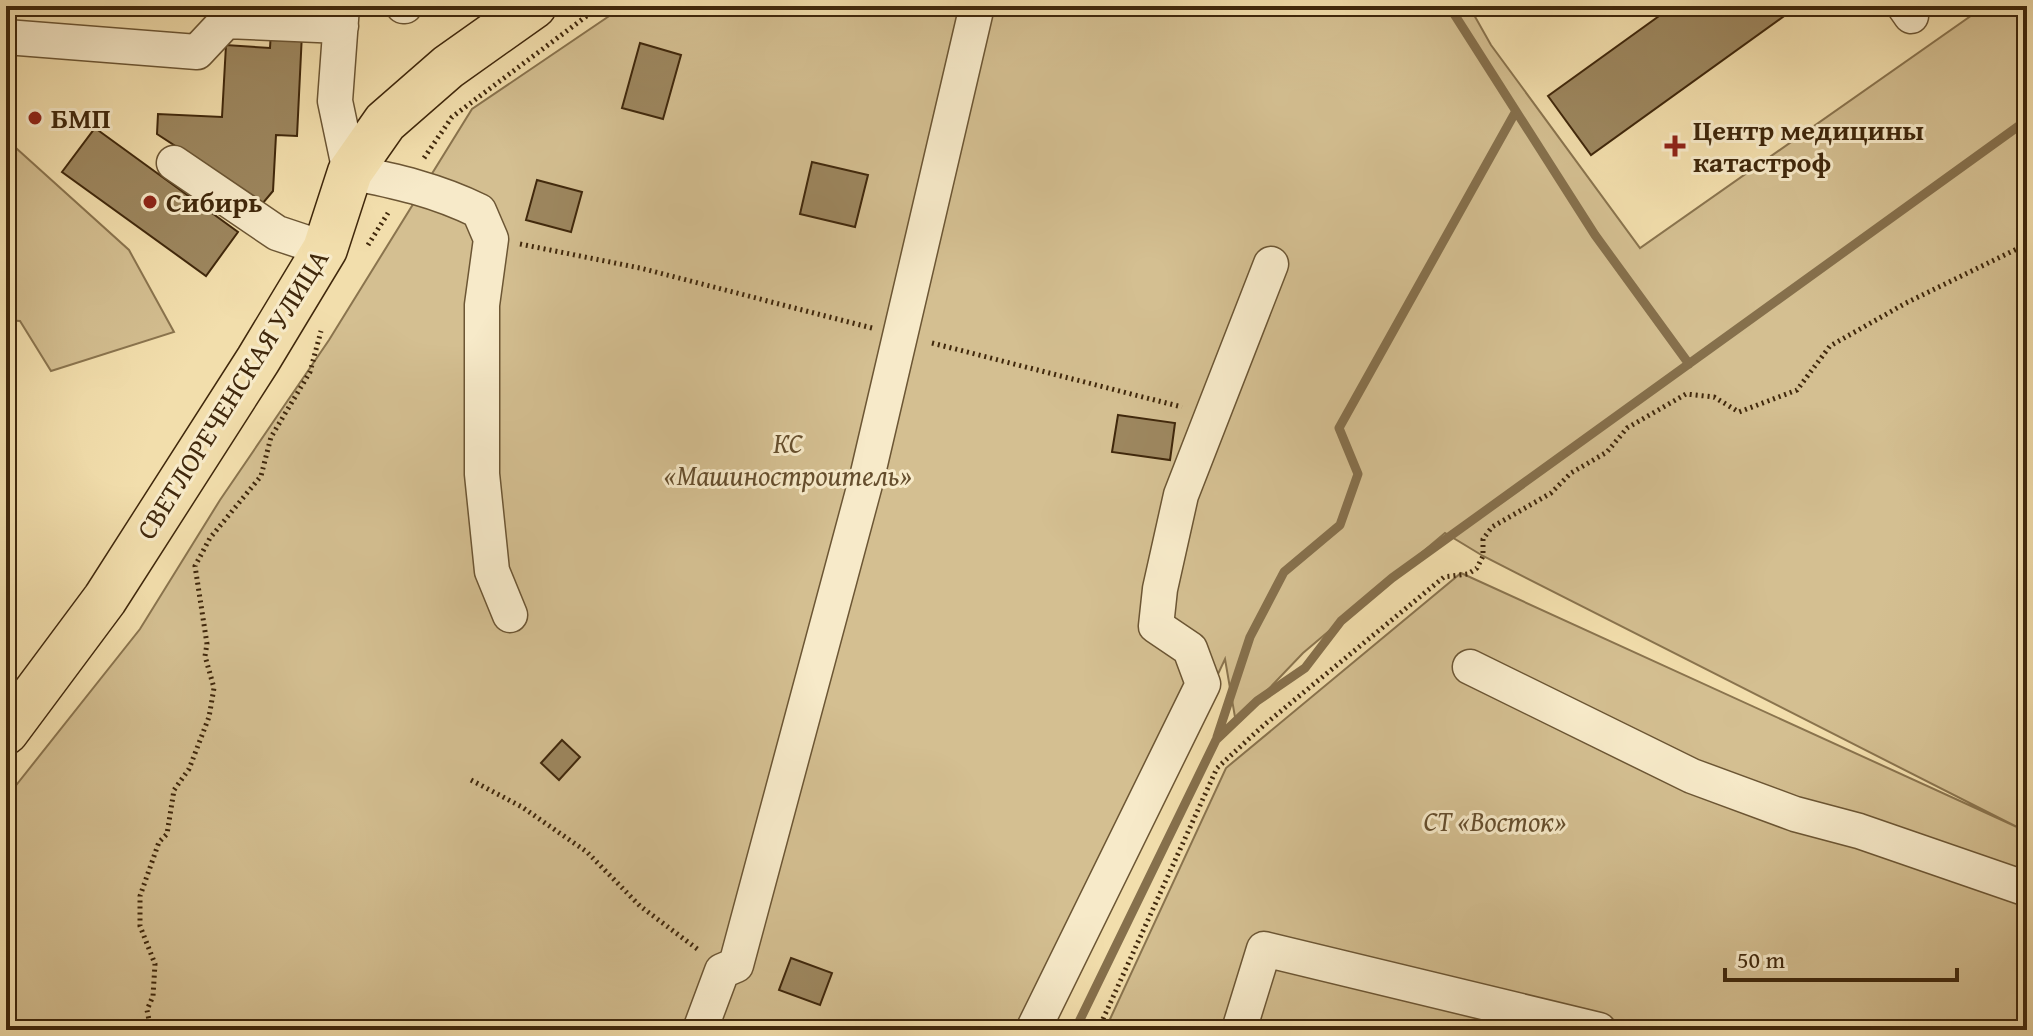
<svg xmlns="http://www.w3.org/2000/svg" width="2033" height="1036" viewBox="0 0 2033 1036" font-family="'Gentium Book Plus',serif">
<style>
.green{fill:#d4bf91;stroke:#8a744e;stroke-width:2}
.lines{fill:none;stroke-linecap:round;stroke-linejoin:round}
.stream{stroke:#86704c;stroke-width:9}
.building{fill:#9d875f;stroke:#40280c;stroke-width:2}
.minor-casing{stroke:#6c5634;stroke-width:37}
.major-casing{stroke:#40280c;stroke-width:47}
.path{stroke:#40280c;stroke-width:5;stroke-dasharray:2 4;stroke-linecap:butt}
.minor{stroke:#f7eac9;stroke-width:34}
.major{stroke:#f2deac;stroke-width:44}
.poi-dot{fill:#8f2418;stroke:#f7eac9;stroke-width:3}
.labels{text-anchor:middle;stroke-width:6;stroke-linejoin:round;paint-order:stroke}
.poi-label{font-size:28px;font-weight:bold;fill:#40280c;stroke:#f7eac9;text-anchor:start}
.street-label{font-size:28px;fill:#40280c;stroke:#f7eac9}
.park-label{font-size:28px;font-style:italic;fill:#654e2d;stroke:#f7eac9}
</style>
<rect width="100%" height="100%" fill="#f2deac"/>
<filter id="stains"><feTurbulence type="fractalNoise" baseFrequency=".0025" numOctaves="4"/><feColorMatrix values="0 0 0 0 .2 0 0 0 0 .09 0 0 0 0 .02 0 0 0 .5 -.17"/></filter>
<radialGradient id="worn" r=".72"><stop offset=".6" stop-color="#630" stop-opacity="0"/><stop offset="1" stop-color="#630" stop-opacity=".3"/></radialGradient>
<path class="green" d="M 624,6 L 1469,6 L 1491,45 L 1640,248 L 1985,6 L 2027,6 L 2027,1030 L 1105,1030 L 1226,768 L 1461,573 L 2017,827 L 1483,556 L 1445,533 L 1303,653 L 1236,723 L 1225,659 L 1051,1030 L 6,1030 L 6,798 L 140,629 L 220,500 L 329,340 L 472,109 Z
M 6,139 L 129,250 L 174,332 L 51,371 L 20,321 L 6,320 Z"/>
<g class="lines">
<path class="stream" d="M 1449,6 L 1595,235 L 1689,364
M 1217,737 L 1250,637 L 1284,572 L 1340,525 L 1358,474 L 1339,428 L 1516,111
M 1075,1030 L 1216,740 L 1257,701 L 1305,668 L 1341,621 L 1392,578 L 2027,120"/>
</g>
<path class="building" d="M 1673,6 L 1798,6 L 1591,155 L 1548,96 Z
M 271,31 L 302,33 L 297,136 L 276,135 L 273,191 L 263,203 L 157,134 L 158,114 L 222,117 L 226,45 L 270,48 Z
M 640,43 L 681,55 L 663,119 L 622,108 Z
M 95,128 L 238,232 L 206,276 L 62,172 Z
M 812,162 L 868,175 L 855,227 L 800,214 Z
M 537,180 L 582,192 L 571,232 L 526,220 Z
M 1118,415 L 1175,423 L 1170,460 L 1112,452 Z
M 562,740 L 580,757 L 559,780 L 541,763 Z
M 791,958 L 832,973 L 820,1005 L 779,990 Z"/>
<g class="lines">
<g class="minor-casing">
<path id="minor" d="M 342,6 L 335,101 L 350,172 C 396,181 436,190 479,211 L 491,239 L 482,305 L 482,474 L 492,571 L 510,615
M 403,6 L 405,6
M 1904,6 L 1911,16
M 6,37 L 197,52 L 226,21 L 341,26
M 174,163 L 277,233 L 325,249
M 1470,667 L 1692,776 L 1795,814 L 1859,831 L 2027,889
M 700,1030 L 722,971 L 736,965 L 868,473 L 977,6
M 1033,1030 L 1203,684 L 1190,649 L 1156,626 L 1160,589 L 1181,495 L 1271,264
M 1239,1030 L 1264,949 L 1599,1030"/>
</g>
<g class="major-casing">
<path id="major" d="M 6,732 L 105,599 L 258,360 L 325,249 L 350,172 L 385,122 L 448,67 L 534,6"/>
</g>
<path class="path" d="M 424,158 L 452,117 L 600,6
M 520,244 L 640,268 L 872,328
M 368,245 L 388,213
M 932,343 L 1182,407
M 471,780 L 522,807 L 587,852 L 640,906 L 700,951
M 151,1030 L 147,1010 L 153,996 L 155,964 L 140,926 L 140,896 L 159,842 L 167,834 L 174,790 L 189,769 L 209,717 L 214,688 L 205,656 L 207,644 L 195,566 L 210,538 L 261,476 L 271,437 L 310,372 L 321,331
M 1098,1030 L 1217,768 L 1264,725 L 1444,577 L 1468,574 L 1477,568 L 1483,556 L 1483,539 L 1492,527 L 1551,493 L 1571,473 L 1607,452 L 1627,428 L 1686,394 L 1714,397 L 1739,412 L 1797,390 L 1830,346 L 1906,303 L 2027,244"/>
<use href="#minor" class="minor"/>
<use href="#major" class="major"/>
</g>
<g class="poi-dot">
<circle cx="35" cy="118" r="8"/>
<path d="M1671 134h8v8h8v8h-8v8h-8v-8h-8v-8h8z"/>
<circle cx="150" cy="202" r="8"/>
</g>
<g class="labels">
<g class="poi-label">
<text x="51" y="128">БМП</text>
<text x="1693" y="140">Центр медицины<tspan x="1693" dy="32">катастроф</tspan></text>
<text x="166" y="212">Сибирь</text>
</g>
<g class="street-label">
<text transform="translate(232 394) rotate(-58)" y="10">СВЕТЛОРЕЧЕНСКАЯ УЛИЦА</text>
</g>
<g class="park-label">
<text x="788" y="453">КС<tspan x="788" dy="32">«Машиностроитель»</tspan></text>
<text x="1495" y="831">СТ «Восток»</text>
</g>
</g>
<rect width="2033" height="1036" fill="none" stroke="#f2deac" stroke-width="32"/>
<rect x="8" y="8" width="2017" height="1020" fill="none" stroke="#40280c" stroke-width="4"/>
<rect x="16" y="16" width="2001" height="1004" fill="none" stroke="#40280c" stroke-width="2"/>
<path d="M1725 968v12h232v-12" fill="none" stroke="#40280c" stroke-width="4"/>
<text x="1737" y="968" font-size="24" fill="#40280c" stroke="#f7eac9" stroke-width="6" paint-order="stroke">50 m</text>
<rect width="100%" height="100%" filter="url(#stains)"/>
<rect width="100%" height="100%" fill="url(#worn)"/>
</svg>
